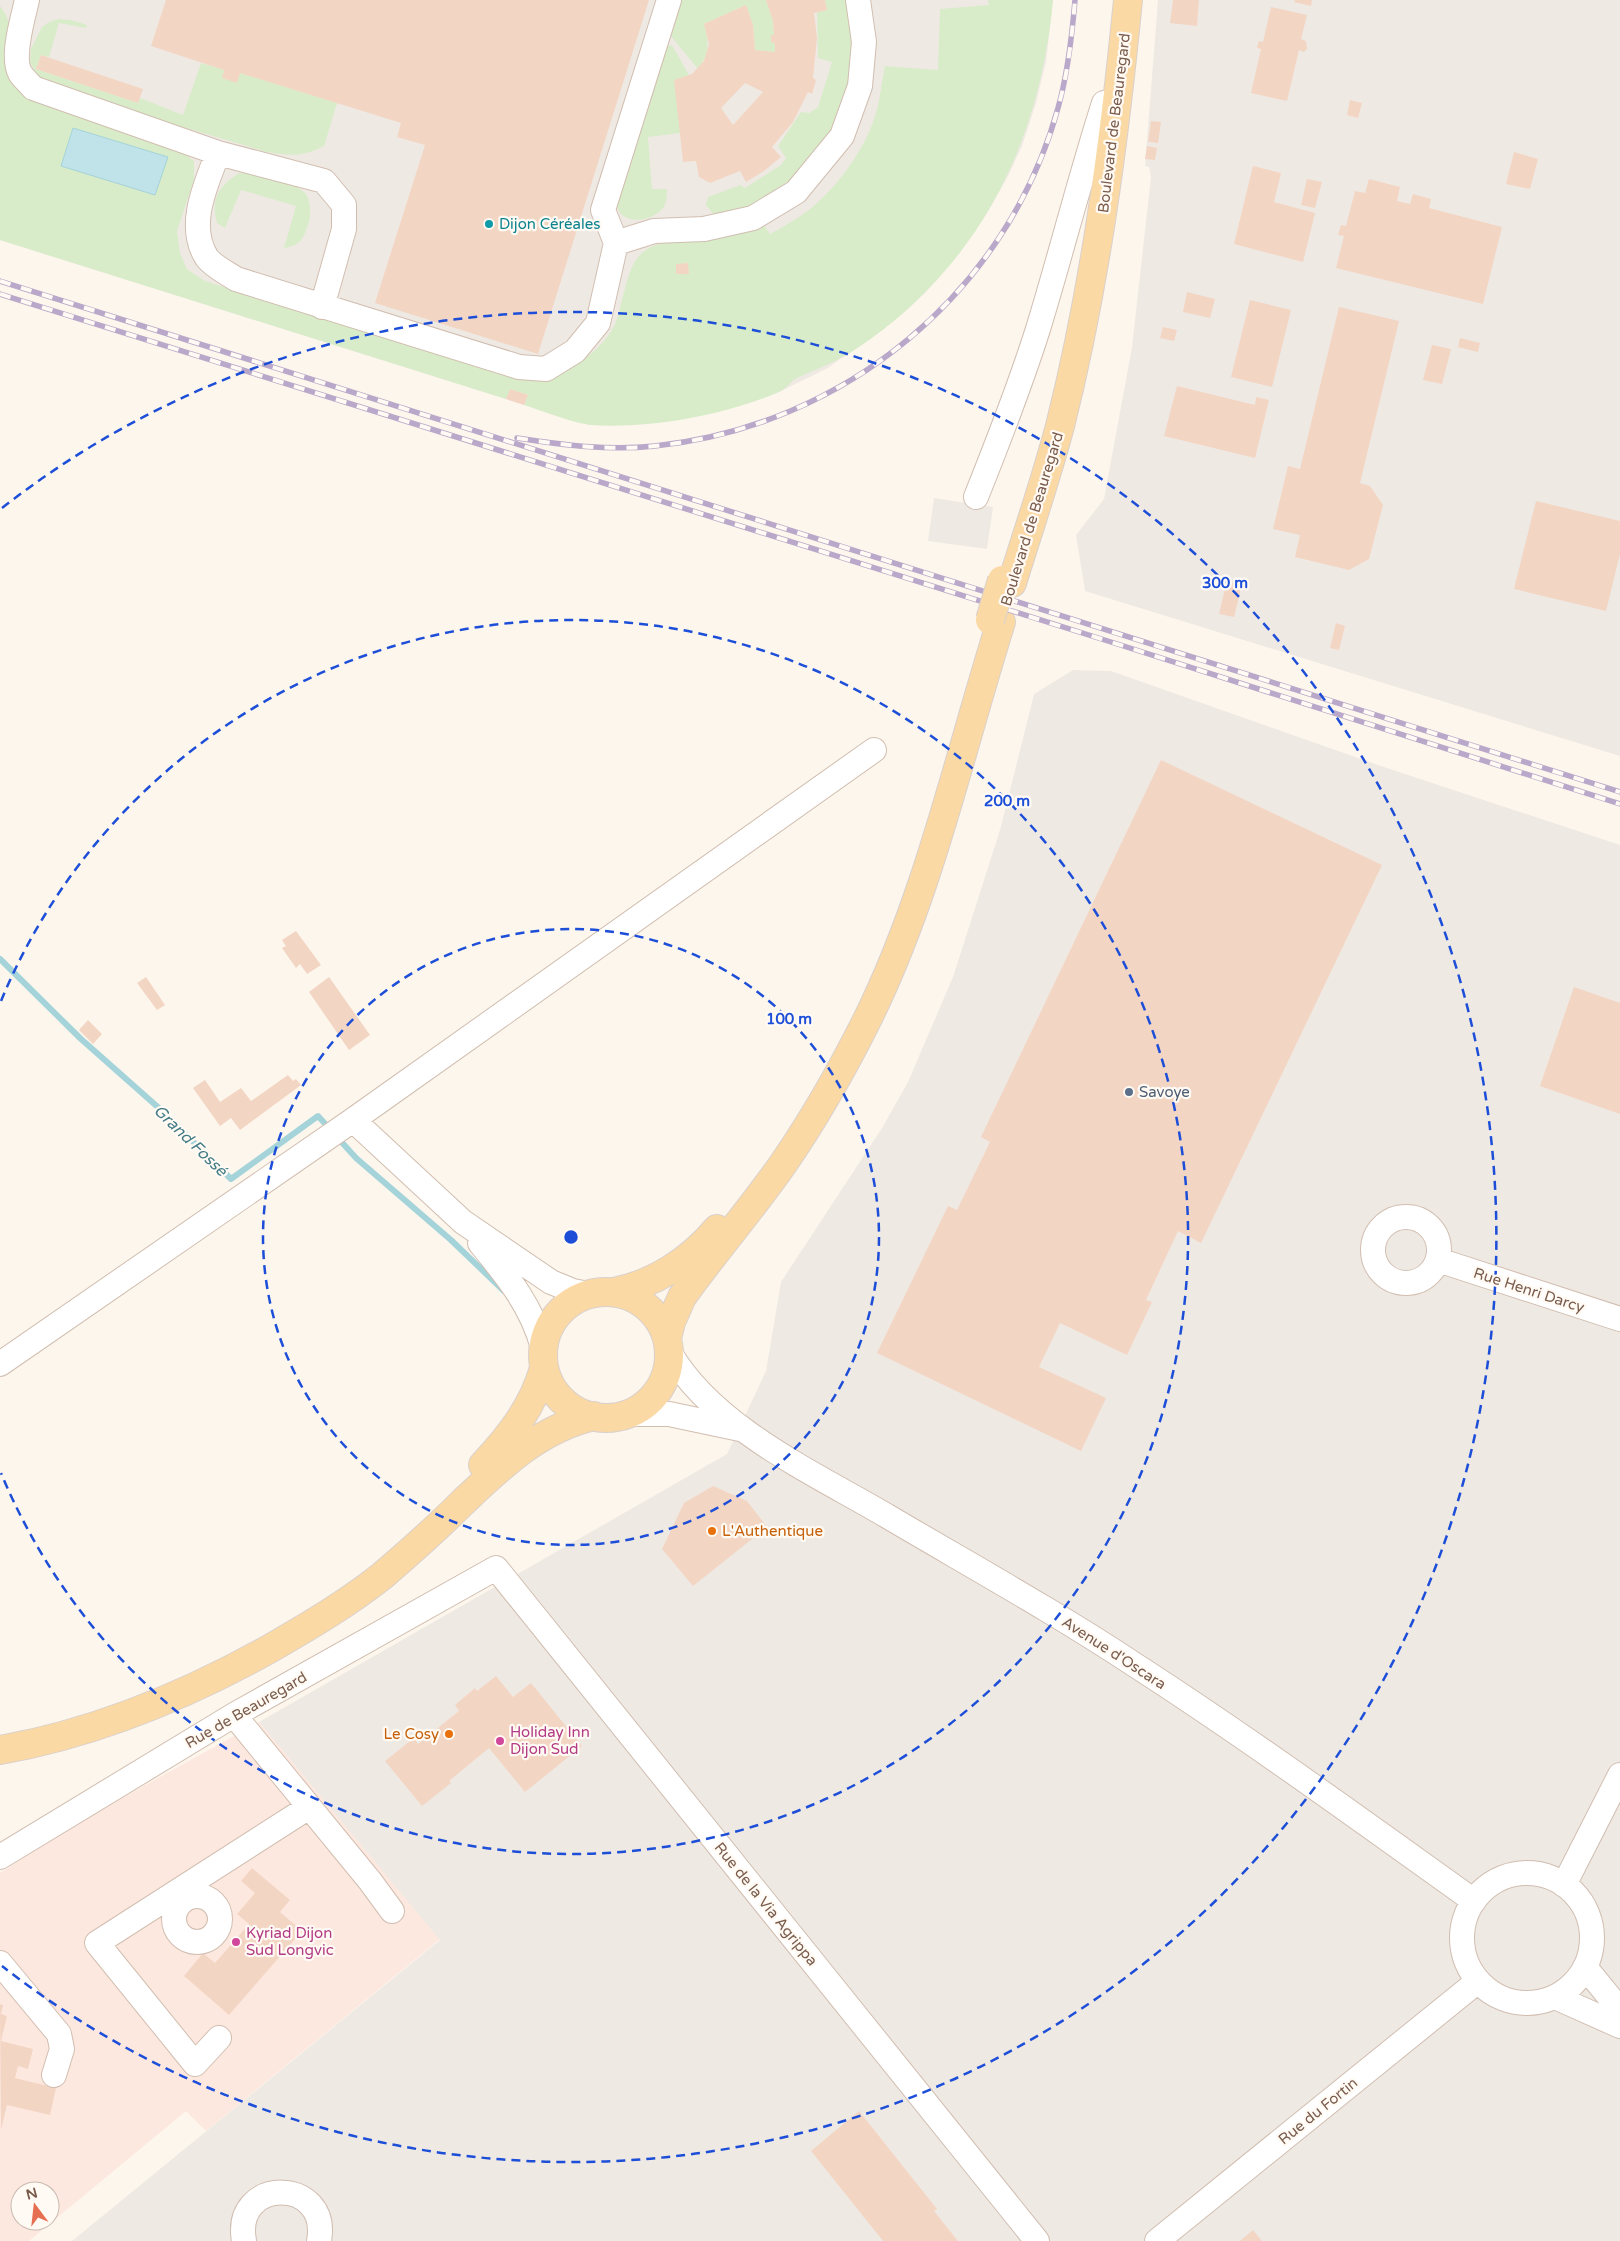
<svg xmlns="http://www.w3.org/2000/svg" width="1620" height="2241" viewBox="0 0 1620 2241" font-family="'Varela Round',sans-serif">
<style>
.commercial{fill:#fde8e0;fill-rule:evenodd}
.industrial{fill:#efe9e4}
.green{fill:#d8ecc9}
.water{fill:#bfe3e8;stroke:#a5d3da}
.lines{fill:none;stroke-linecap:round;stroke-linejoin:round}
.stream{stroke:#a5d3da;stroke-width:6}
.building{fill:#f3d5c3;fill-rule:evenodd}
.minor-casing{stroke:#d1beb0;stroke-width:26}
.major-casing{stroke:#dad1cd;stroke-width:30}
.minor{stroke:#fff;stroke-width:24}
.major{stroke:#fbd9a5;stroke-width:28}
.rail-casing{stroke:#b9a8c9;stroke-width:5.5}
.rail{stroke:#fffaf3;stroke-width:4;stroke-dasharray:11;stroke-linecap:butt}
.major-bridge-casing{stroke:#dad1cd;stroke-width:30;stroke-linecap:butt}
.major-bridge{stroke:#fbd9a5;stroke-width:28}
.ring{fill:none;stroke:#1d4ed8;stroke-width:2.5;stroke-dasharray:9 6}
.culture-dot{fill:#0f9aa8;stroke:#fffaf3;stroke-width:2}
.service-dot{fill:#5c6f8a;stroke:#fffaf3;stroke-width:2}
.food-dot{fill:#e8710a;stroke:#fffaf3;stroke-width:2}
.hotel-dot{fill:#d1479c;stroke:#fffaf3;stroke-width:2}
.labels{text-anchor:middle;stroke-width:4.5;stroke-linejoin:round;paint-order:stroke}
.street-label{font-size:15px;fill:#7a5c4d;stroke:#fffaf3}
.culture-label{font-size:15px;fill:#0d838f;stroke:#fffaf3;text-anchor:start}
.service-label{font-size:15px;fill:#4e5e75;stroke:#fffaf3;text-anchor:start}
.food-label{font-size:15px;fill:#c56008;stroke:#fffaf3;text-anchor:start}
.hotel-label{font-size:15px;fill:#b23c85;stroke:#fffaf3;text-anchor:start}
.water-label{font-size:16px;font-style:italic;fill:#437c86;stroke:#fffaf3}
.centre{fill:#1d4ed8;stroke:#fffaf3;stroke-width:2.5}
.ring-label{font-size:15px;text-anchor:middle;font-weight:bold;fill:#1d4ed8;stroke:#fffaf3;stroke-width:4.5;stroke-linejoin:round;paint-order:stroke}
</style>
<rect width="100%" height="100%" fill="#fdf6ec"/>
<path class="commercial" d="M 259,1722 L 440,1939 L 206,2131 L 186,2111 L 29,2241 L 0,2241 L 0,1873 L 86,1818 ZM 20,2191 L 50,2191 L 50,2221 L 20,2221 Z"/>
<path class="industrial" d="M 0,0 L 1053,0 L 1046,62 L 1036,103 L 1022,146 L 1008,176 L 989,210 L 959,254 L 926,292 L 902,314 L 828,368 L 781,391 L 721,410 L 689,417 L 626,424 L 589,425 L 0,240 Z
M 1158,0 L 1620,0 L 1620,756 L 1085,591 L 1076,535 L 1104,499 L 1132,347 L 1151,177 L 1149,167 L 1145,166 Z
M 934,498 L 993,507 L 987,549 L 928,541 Z
M 1073,670 L 1111,671 L 1378,765 L 1620,845 L 1620,2241 L 72,2241 L 440,1940 L 259,1722 L 727,1454 L 766,1371 L 781,1282 L 882,1128 L 908,1082 L 953,977 L 1000,830 L 1034,694 Z"/>
<path class="green" d="M 676,0 L 766,0 L 773,21 L 774,35 L 771,35 L 773,43 L 775,44 L 775,52 L 755,50 L 753,25 L 746,5 L 704,24 C 709,42 710,54 698,69 L 666,30 Z
M 825,0 L 848,0 C 866,88 828,170 745,209 C 737,213 725,215 716,217 L 706,205 L 708,197 L 740,185 L 745,188 L 781,165 L 786,158 L 778,146 L 801,112 L 809,113 L 818,107 L 832,62 L 818,58 L 817,12 L 827,10 Z
M 988,0 L 1053,0 C 1040,145 977,270 853,351 C 836,362 816,369 797,378 C 791,381 786,389 779,392 C 725,415 650,429 591,425 C 573,423 543,411 524,405 L 528,395 L 510,389 L 506,399 L 0,240 L 0,6 C 17,26 13,60 15,85 L 38,103 L 182,152 L 194,161 L 194,180 L 177,231 L 180,253 L 187,269 L 205,281 L 388,339 L 531,381 C 563,375 602,354 616,322 C 619,313 621,302 624,292 C 628,278 631,262 643,252 C 661,237 735,227 761,221 L 770,234 C 787,225 804,215 818,202 C 841,181 864,149 874,119 C 880,103 881,83 885,66 L 938,70 L 940,9 L 989,5 Z
M 59,19 L 71,20 L 87,25 L 86,28 L 59,23 L 49,57 L 41,55 L 36,69 L 138,103 L 140,98 L 183,115 L 201,63 L 224,70 L 237,82 L 240,73 L 337,103 L 324,146 C 303,157 291,156 267,152 L 156,119 L 41,80 L 30,63 L 31,49 L 42,27 L 49,22 Z
M 672,45 L 689,75 L 680,133 L 648,137 L 652,189 L 667,189 C 667,194 667,200 665,205 C 657,219 632,226 620,213 C 618,210 617,205 615,202 L 660,48 Z
M 239,173 C 253,173 296,182 305,193 C 314,204 310,225 303,237 C 300,244 291,247 284,248 L 296,206 L 241,190 L 225,228 L 217,223 C 210,198 219,186 239,173 Z"/>
<path class="water" d="M 73,128 L 168,157 L 155,195 L 61,166 Z"/>
<g class="lines">
<path class="stream" d="M 0,959 L 81,1039 L 160,1109 L 231,1179 L 318,1116 L 330,1129
M 337,1137 L 356,1158 L 451,1240 L 504,1291"/>
</g>
<path class="building" d="M 166,0 L 649,0 L 538,354 L 375,303 L 425,145 L 397,137 L 401,123 L 240,73 L 237,83 L 222,78 L 224,70 L 151,46 Z
M 766,0 L 825,0 L 827,10 L 814,13 L 817,38 L 813,78 L 816,80 L 812,94 L 808,92 L 793,122 L 772,147 L 781,157 L 764,171 L 746,182 L 740,171 L 710,183 L 699,177 L 696,161 L 683,162 L 674,80 L 692,74 L 704,61 L 709,44 L 704,24 L 746,5 L 753,25 L 755,50 L 775,52 L 775,44 L 771,42 L 771,35 L 774,35 L 773,21 ZM 745,83 L 763,92 L 733,125 L 721,108 Z
M 1173,0 L 1199,0 L 1197,26 L 1170,23 Z
M 1295,0 L 1312,0 L 1311,6 L 1294,2 Z
M 1271,7 L 1307,15 L 1301,39 L 1306,41 L 1307,49 L 1304,52 L 1299,50 L 1287,101 L 1251,93 L 1261,49 L 1257,48 L 1259,41 L 1263,42 Z
M 41,55 L 143,89 L 138,103 L 36,69 Z
M 1350,100 L 1362,103 L 1358,118 L 1347,115 Z
M 1151,121 L 1161,122 L 1158,143 L 1148,142 Z
M 1147,146 L 1157,148 L 1155,160 L 1145,159 Z
M 1514,152 L 1538,159 L 1530,189 L 1506,184 Z
M 1253,166 L 1281,173 L 1274,202 L 1315,213 L 1303,262 L 1234,244 Z
M 1307,179 L 1322,182 L 1315,208 L 1301,205 Z
M 1369,179 L 1400,187 L 1397,201 L 1410,204 L 1413,194 L 1431,199 L 1429,208 L 1502,227 L 1483,304 L 1336,268 L 1344,236 L 1338,235 L 1341,225 L 1346,226 L 1355,191 L 1365,193 Z
M 688,263 L 689,274 L 676,274 L 676,264 Z
M 1187,292 L 1215,299 L 1210,318 L 1183,312 Z
M 1250,300 L 1291,310 L 1272,387 L 1231,377 Z
M 1339,307 L 1399,321 L 1360,483 L 1370,486 L 1383,505 L 1369,559 L 1349,570 L 1295,557 L 1300,535 L 1273,529 L 1288,466 L 1300,469 Z
M 1163,327 L 1177,330 L 1174,341 L 1160,338 Z
M 1460,338 L 1480,343 L 1478,352 L 1458,347 Z
M 1432,345 L 1451,349 L 1442,384 L 1423,380 Z
M 1177,386 L 1255,405 L 1256,397 L 1269,400 L 1255,458 L 1164,436 Z
M 510,389 L 528,395 L 524,405 L 506,399 Z
M 1536,501 L 1620,521 L 1620,554 L 1606,611 L 1514,589 Z
M 1227,580 L 1242,584 L 1234,617 L 1219,614 Z
M 1336,623 L 1345,626 L 1339,650 L 1330,648 Z
M 1161,760 L 1382,865 L 1201,1243 L 1178,1231 L 1146,1300 L 1152,1302 L 1127,1355 L 1060,1323 L 1039,1367 L 1106,1398 L 1081,1451 L 877,1353 L 948,1206 L 957,1210 L 990,1142 L 981,1137 Z
M 296,931 L 321,965 L 307,974 L 300,964 L 296,968 L 282,948 L 286,946 L 282,940 Z
M 146,977 L 165,1005 L 157,1010 L 137,983 Z
M 329,977 L 370,1035 L 349,1050 L 309,992 Z
M 1574,987 L 1620,1003 L 1620,1114 L 1540,1086 Z
M 88,1020 L 102,1034 L 93,1044 L 79,1030 Z
M 288,1075 L 293,1081 L 296,1079 L 301,1085 L 240,1130 L 231,1118 L 220,1126 L 193,1088 L 205,1080 L 220,1102 L 241,1088 L 251,1101 Z
M 713,1486 L 747,1501 L 767,1527 L 693,1586 L 662,1549 L 684,1503 Z
M 496,1676 L 513,1697 L 531,1683 L 582,1746 L 525,1792 L 489,1748 L 449,1781 L 451,1783 L 422,1806 L 385,1761 L 414,1738 L 418,1744 L 459,1711 L 455,1705 L 475,1688 L 477,1691 Z
M 252,1868 L 290,1900 L 280,1912 L 302,1931 L 229,2015 L 184,1976 L 203,1953 L 215,1963 L 249,1924 L 237,1914 L 255,1893 L 241,1881 Z
M 0,2004 L 3,2005 L 1,2014 L 7,2016 L 1,2041 L 33,2049 L 28,2069 L 18,2066 L 15,2078 L 56,2088 L 50,2115 L 7,2105 L 1,2130 Z
M 859,2111 L 937,2209 L 934,2211 L 958,2241 L 883,2241 L 811,2151 Z
M 1253,2230 L 1262,2241 L 1240,2241 Z"/>
<g class="lines">
<g class="minor-casing">
<path id="minor" d="M 27,0 C 23,18 11,56 20,73 C 23,78 29,83 33,88 L 218,153 L 324,181 L 344,205 L 344,229 L 322,307
M 218,153 C 206,184 186,226 207,258 C 213,266 227,273 236,279 L 519,367 L 546,369 L 575,351 L 598,323 L 616,243 L 654,231 L 704,229 L 753,218 L 796,192 L 842,136 L 860,86 L 864,42 L 858,0
M 616,243 L 603,210 L 669,0
M 976,497 C 998,442 1020,386 1038,329 C 1061,254 1080,178 1104,103
M 353,1120 L 463,1222 L 551,1282 L 573,1291 L 588,1294
M1373 1250a33 33 0 1 1 66 0a33 33 0 1 1-66 0Z
M 480,1243 C 507,1276 532,1306 543,1348
M 1438,1260 L 1620,1319
M 670,1353 C 714,1428 814,1473 887,1516 C 970,1565 1055,1612 1135,1665 C 1251,1740 1362,1821 1474,1901
M 0,1364 L 353,1120 L 874,750
M 628,1414 L 669,1414 L 740,1429
M 234,1715 L 370,1881 L 392,1911
M 0,1857 L 234,1715 L 496,1568 L 1037,2241
M1462 1938a65 65 0 1 1 130 0a65 65 0 1 1-130 0Z
M 1564,1885 L 1620,1775
M174 1919a23 23 0 1 1 46 0a23 23 0 1 1-46 0Z
M 0,1963 L 59,2034 L 62,2049 L 54,2075
M 1585,1967 L 1620,2010
M 1555,1997 L 1620,2026
M 219,2038 L 195,2064 L 97,1943 L 309,1807
M 244,2241 C 232,2176 331,2177 319,2241
M 1157,2241 L 1478,1981"/>
</g>
<g class="major-casing">
<path id="major" d="M 1012,583 C 1028,531 1046,479 1060,426 C 1095,287 1114,143 1128,0
M543 1355a63 63 0 1 1 126 0a63 63 0 1 1-126 0Z
M 614,1292 C 654,1284 690,1261 717,1229
M 667,1338 L 671,1322 L 682,1297 C 714,1252 751,1210 783,1164 C 814,1119 842,1070 867,1020 C 929,895 959,755 1001,622
M 483,1465 C 510,1436 533,1407 544,1368
M 0,1750 C 96,1733 187,1695 271,1648 C 309,1626 348,1603 382,1576 C 410,1552 437,1528 463,1502 C 501,1466 540,1428 594,1416"/>
</g>
<use href="#minor" class="minor"/>
<use href="#major" class="major"/>
<g class="rail-casing">
<path id="rail" d="M 0,281 L 1620,792
M 0,294 L 1111,642 L 1620,804
M 517,438 C 563,445 609,451 655,446 C 845,426 1007,293 1058,108 C 1068,73 1072,36 1075,0"/>
</g>
<use href="#rail" class="rail"/>
<g class="major-bridge-casing">
<path id="major-bridge" d="M 990,620 L 1002,580"/>
</g>
<use href="#major-bridge" class="major-bridge"/>
</g>
<g class="ring">
<circle cx="571" cy="1237" r="308"/>
<path d="M1 1001A617 617 0 1 1 1 1473"/>
<path d="M2 508A925 925 0 1 1 2 1966"/>
</g>
<circle class="culture-dot" cx="489" cy="224" r="5"/>
<circle class="service-dot" cx="1129" cy="1092" r="5"/>
<g class="food-dot">
<circle cx="712" cy="1531" r="5"/>
<circle cx="449" cy="1734" r="5"/>
</g>
<g class="hotel-dot">
<circle cx="500" cy="1741" r="5"/>
<circle cx="236" cy="1942" r="5"/>
</g>
<g class="labels">
<g class="street-label">
<text transform="translate(1114 123) rotate(-83)" y="5">Boulevard de Beauregard</text>
<text transform="translate(1032 519) rotate(-73)" y="5">Boulevard de Beauregard</text>
<text transform="translate(1529 1290) rotate(18)" y="5">Rue Henri Darcy</text>
<text transform="translate(1114 1653) rotate(33)" y="5">Avenue d'Oscara</text>
<text transform="translate(246 1710) rotate(-30)" y="5">Rue de Beauregard</text>
<text transform="translate(766 1904) rotate(51)" y="5">Rue de la Via Agrippa</text>
<text transform="translate(1318 2111) rotate(-39)" y="5">Rue du Fortin</text>
</g>
<g class="culture-label">
<text x="499" y="229">Dijon Céréales</text>
</g>
<g class="service-label">
<text x="1139" y="1097">Savoye</text>
</g>
<g class="food-label">
<text x="722" y="1536">L'Authentique</text>
<text x="439" y="1739" text-anchor="end">Le Cosy</text>
</g>
<g class="hotel-label">
<text x="510" y="1737">Holiday Inn<tspan x="510" dy="17">Dijon Sud</tspan></text>
<text x="246" y="1938">Kyriad Dijon<tspan x="246" dy="17">Sud Longvic</tspan></text>
</g>
<g class="water-label">
<text transform="translate(191 1140) rotate(44)" y="6">Grand Fossé</text>
</g>
</g>
<circle cx="571" cy="1237" r="8" class="centre"/>
<g class="ring-label">
<text x="1225" y="588">300 m</text>
<text x="1007" y="806">200 m</text>
<text x="789" y="1024">100 m</text>
</g>
<g transform="translate(35 2206) rotate(345)"><circle r="24" fill="#fffaf3" stroke="#cabbb1"/>
<path d="M0-4L9 19L0 12L-9 19Z" fill="#e76f51"/>
<text y="-8" font-size="14" font-weight="bold" text-anchor="middle" fill="#7a5c4d">N</text>
</g>
</svg>
